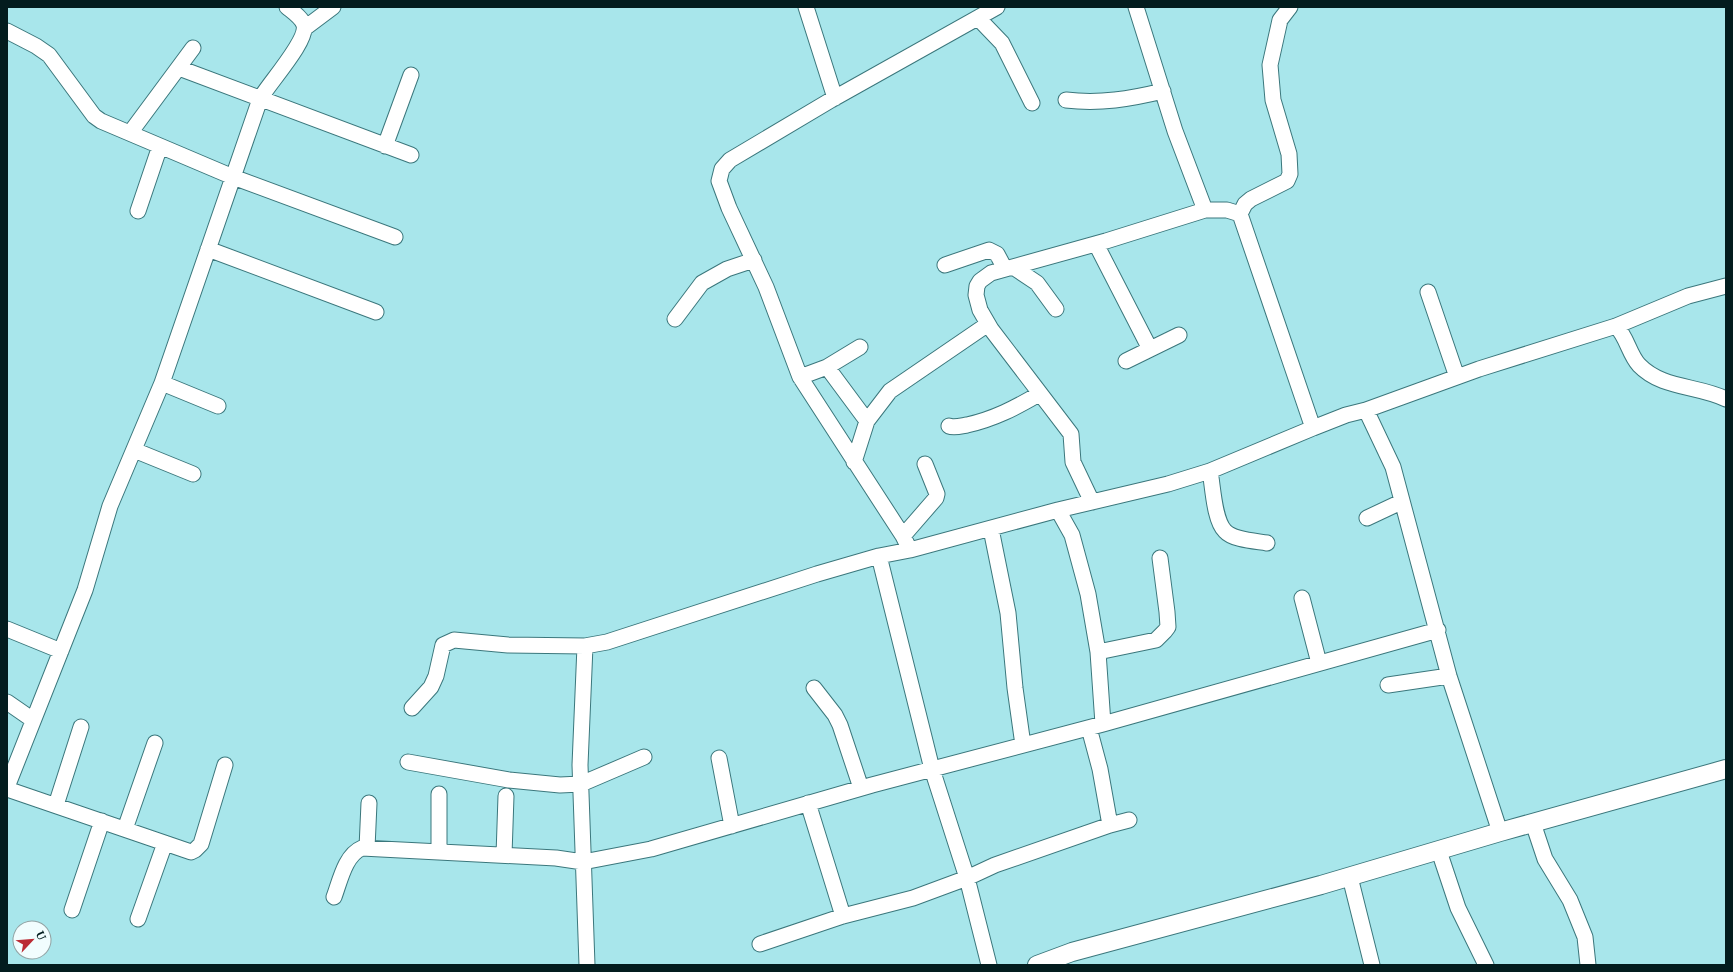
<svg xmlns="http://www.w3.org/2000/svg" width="1733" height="972" viewBox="0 0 1733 972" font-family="Merriweather,serif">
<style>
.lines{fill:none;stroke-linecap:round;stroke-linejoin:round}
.minor-casing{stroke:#3b777c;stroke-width:17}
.tertiary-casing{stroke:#3b777c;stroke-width:20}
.minor{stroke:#fff;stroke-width:15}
.tertiary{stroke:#fff;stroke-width:18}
</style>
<rect width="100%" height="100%" fill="#a8e6eb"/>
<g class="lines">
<g class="minor-casing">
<path id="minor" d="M 806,7 L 835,98
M 1136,7 L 1175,131 L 1205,210 L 1227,210 L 1240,214 L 1313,428 L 1346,415 L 1366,410 L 1393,467 L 1449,676 L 1500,832
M 978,18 L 1002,43 L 1032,103
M 305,28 L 333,7
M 7,31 L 36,46 L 49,55 L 94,116 L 101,121 L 233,177 L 395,237
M 179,68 L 411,155
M 1066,100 C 1100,104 1130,99 1163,91
M 130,133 L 193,48
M 385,146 L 411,75
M 138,211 L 160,146
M 1240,214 L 1245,204 L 1251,199 L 1287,181 L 1290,174 L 1289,154 L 1273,100 L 1270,65 L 1280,20 L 1290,7
M 1096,244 L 1150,349
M 208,249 L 376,312
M 945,265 L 989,250 L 997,254 L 1005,269
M 1013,267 L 1037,283 L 1056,309
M 1428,292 L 1457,377
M 675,319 L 702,283 L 727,269 L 754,260
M 1616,326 C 1627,337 1629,354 1639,365 C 1662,389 1697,385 1726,399
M 1126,361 L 1179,335
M 827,367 L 860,347
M 800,377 L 827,367 L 867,421 L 854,462
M 162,383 L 218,406
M 1366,410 L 1479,369 L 1616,326 L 1688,296 L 1726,286
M 867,421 L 890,391 L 988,324
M 949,426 C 954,428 961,426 967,425 C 994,419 1015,408 1039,394
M 134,450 L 193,474
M 1210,471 C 1213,487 1214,520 1225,531 C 1233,540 1255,541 1267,543
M 1092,502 L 1073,462 L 1071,434 L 991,329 L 980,310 L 976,295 L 977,286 L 980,281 L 991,273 L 1106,241 L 1205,210
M 1058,510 L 1072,535 L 1088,594 L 1098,652 L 1103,724
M 1367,518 L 1401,502
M 991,529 L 1008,613 L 1015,688 L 1023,745
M 903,536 L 936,498 L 937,494 L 925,464
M 910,550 L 903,536 L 800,377 L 766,287 L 729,208 L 719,181 L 722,169 L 730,160 L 831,100 L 997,7
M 879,556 L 932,769 L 967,878 L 989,965
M 1302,598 L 1319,663
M 7,629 L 61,651
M 585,646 L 580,765 L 587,965
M 1098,652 L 1156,640 L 1165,631 L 1168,627 L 1167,612 L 1160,558
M 1388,685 L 1449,676
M 814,688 L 835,715 L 840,725 L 861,788
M 7,702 L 33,720
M 412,708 L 431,687 L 436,676 L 443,645 L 454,640 L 508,645 L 585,646 L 607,642 L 817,574 L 879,556 L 910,550 L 1058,510 L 1168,484 L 1210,471 L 1313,428
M 1089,728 L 1100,769 L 1110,825 L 1129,820
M 719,758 L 732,826
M 408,762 L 509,780 L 560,785 L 581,784 L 644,757
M 7,787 L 85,590 L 110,506 L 162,383 L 260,99 C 269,83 308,41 304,25 C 302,18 293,12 287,7
M 7,789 L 191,852 L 195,850 L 201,844 L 225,765
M 439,794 L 439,851
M 808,803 L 843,916
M 56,805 L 81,727
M 1533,823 L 1545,859 L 1570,900 L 1585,937 L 1588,965
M 125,829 L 155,743
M 367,848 L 369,803
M 1439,851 L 1458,908 L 1486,965
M 504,855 L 506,796
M 1350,877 L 1372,965
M 334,897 C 340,881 345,855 362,848 L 556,858 L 583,862 L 651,849 L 872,785 L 1103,724 L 1438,630
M 72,910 L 102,821
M 138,919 L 165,843
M 760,944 L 843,916 L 913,898 L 967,878 L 995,865 L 1110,825"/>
</g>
<g class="tertiary-casing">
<path id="tertiary" d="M 1037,965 L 1072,952 L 1321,885 L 1500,832 L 1726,769"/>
</g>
<use href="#minor" class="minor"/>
<use href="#tertiary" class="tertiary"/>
</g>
<rect width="1733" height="972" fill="none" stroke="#031c1e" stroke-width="16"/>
<g transform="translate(32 940) rotate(64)"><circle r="19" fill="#f1fdfe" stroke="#92a3a4"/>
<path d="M0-3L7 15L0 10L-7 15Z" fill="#bb2b34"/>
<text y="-6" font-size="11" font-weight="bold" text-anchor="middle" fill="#031c1e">U</text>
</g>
</svg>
